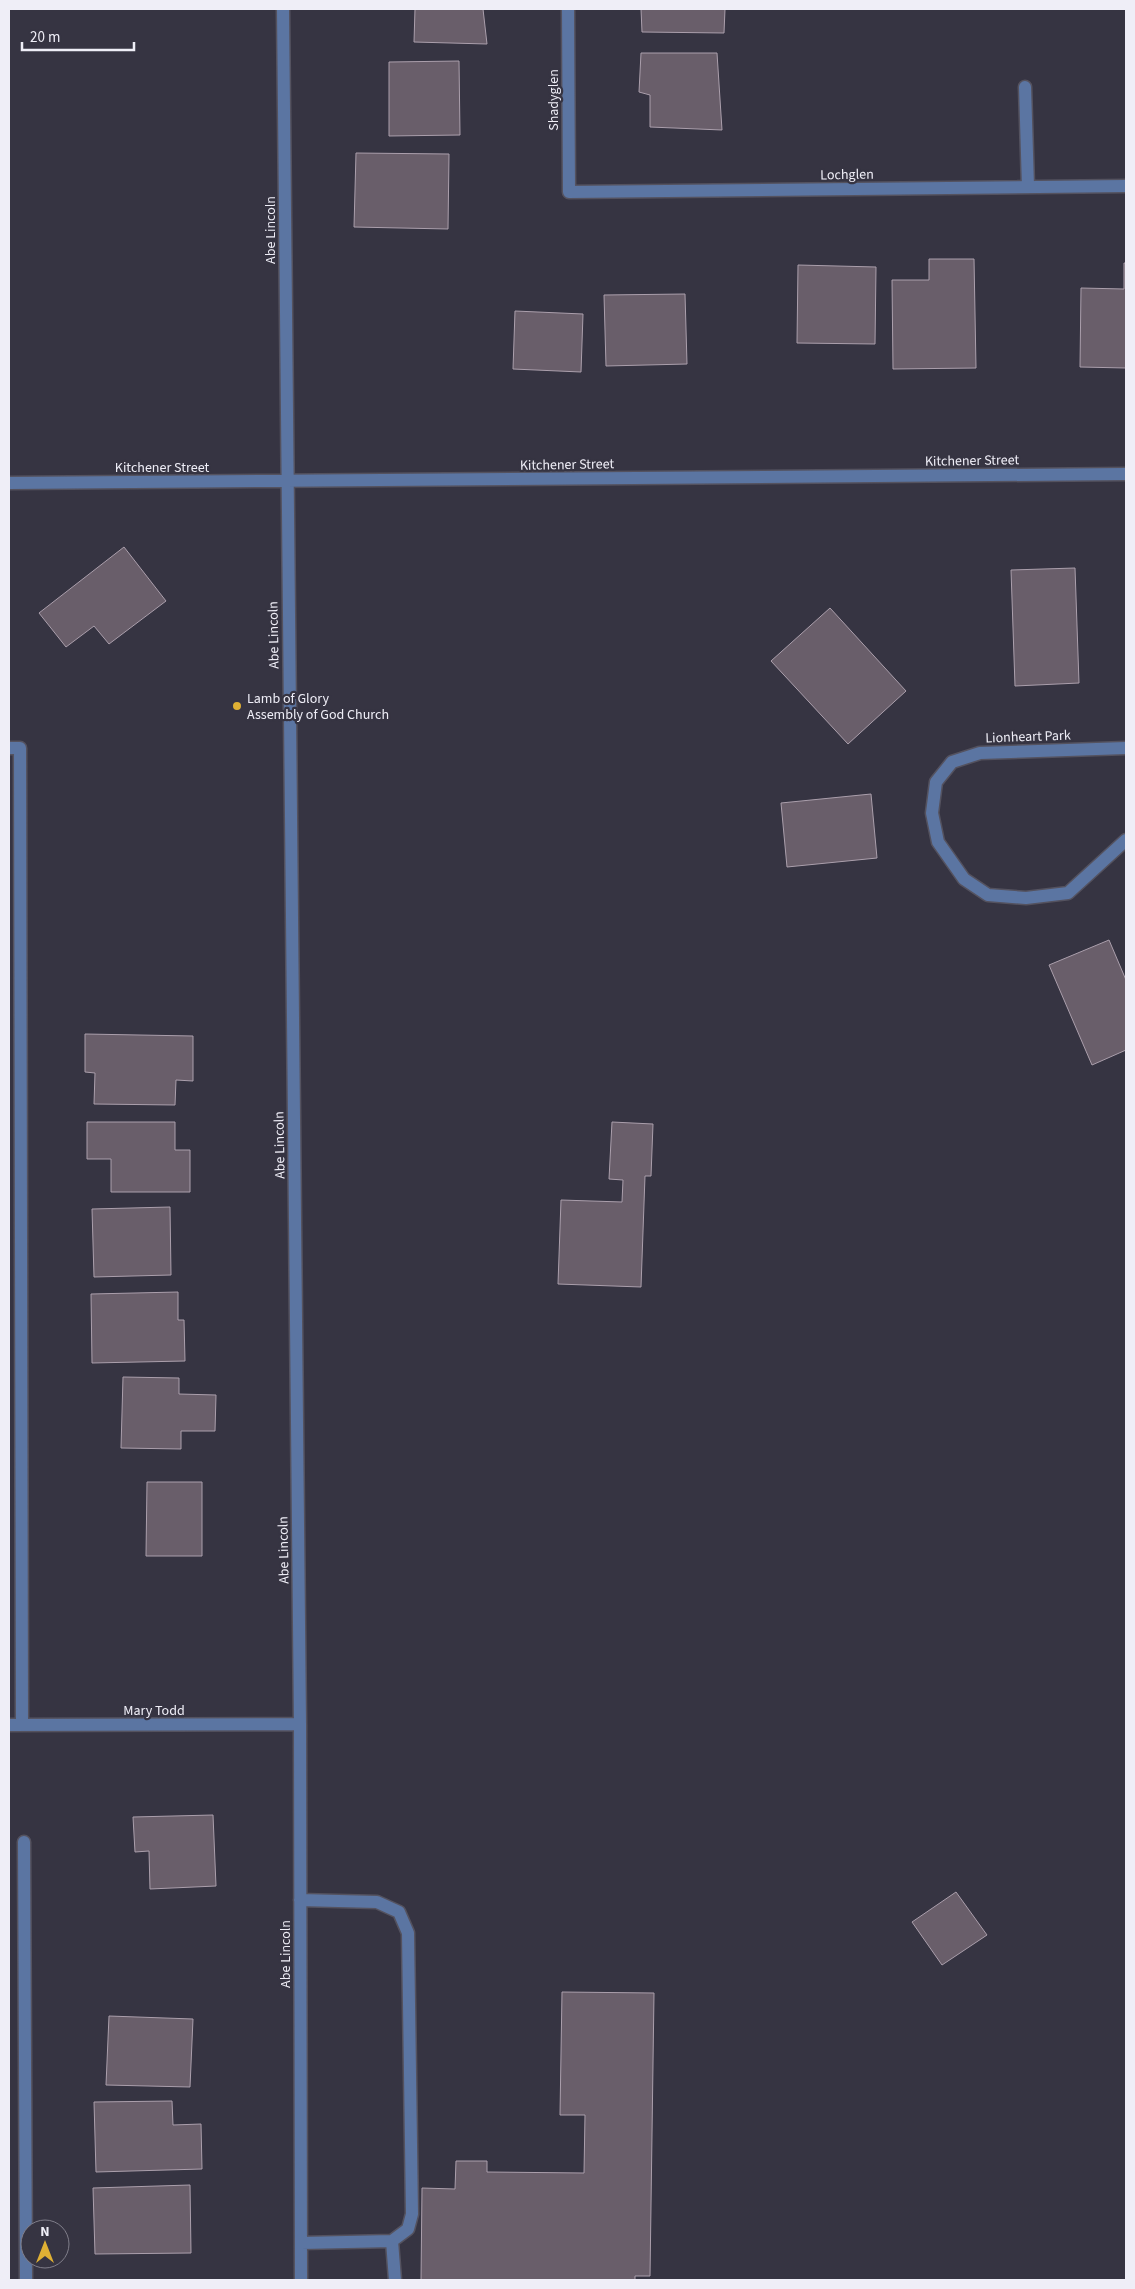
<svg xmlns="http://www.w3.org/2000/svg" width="1135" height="2289" viewBox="0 0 1135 2289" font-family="'Source Sans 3',sans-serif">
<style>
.building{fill:#695e6a;stroke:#ab9fac}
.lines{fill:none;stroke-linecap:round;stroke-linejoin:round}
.minor-casing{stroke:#54525f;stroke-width:15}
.minor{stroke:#5b75a2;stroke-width:12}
.poi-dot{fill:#dfb034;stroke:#363442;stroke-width:2}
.labels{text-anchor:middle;stroke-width:4.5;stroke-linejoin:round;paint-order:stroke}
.street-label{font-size:14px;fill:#efeef7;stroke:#363442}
.poi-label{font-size:14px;fill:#efeef7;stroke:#363442;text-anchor:start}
</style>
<rect width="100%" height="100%" fill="#363442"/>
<path class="building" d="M 415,9 L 483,9 L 487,44 L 414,42 Z
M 641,9 L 725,9 L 724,33 L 642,32 Z
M 641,53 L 717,53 L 722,130 L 650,127 L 650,95 L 639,92 Z
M 459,61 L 460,135 L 389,136 L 389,62 Z
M 356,153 L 449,154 L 448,229 L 354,227 Z
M 929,259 L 974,259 L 976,368 L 893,369 L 892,280 L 929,280 Z
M 1124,263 L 1126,263 L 1126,368 L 1080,367 L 1081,288 L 1124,289 Z
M 798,265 L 876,267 L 875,344 L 797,343 Z
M 685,294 L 687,364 L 606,366 L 604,295 Z
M 515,311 L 583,314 L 581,372 L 513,369 Z
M 124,547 L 166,601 L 109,644 L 94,626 L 66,647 L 39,613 Z
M 1075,568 L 1079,683 L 1015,686 L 1011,570 Z
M 830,608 L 906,691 L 848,744 L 771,661 Z
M 871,794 L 877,858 L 787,867 L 781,803 Z
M 1109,940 L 1126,980 L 1126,1050 L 1092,1065 L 1049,965 Z
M 85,1034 L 193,1036 L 193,1081 L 176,1080 L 175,1105 L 94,1104 L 95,1073 L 85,1072 Z
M 87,1122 L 175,1122 L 175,1150 L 190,1150 L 190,1192 L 111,1192 L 111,1159 L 87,1159 Z
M 612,1122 L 653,1124 L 651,1176 L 645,1176 L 641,1287 L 558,1284 L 561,1200 L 622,1202 L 623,1180 L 609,1179 Z
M 170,1207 L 171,1275 L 94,1277 L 92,1209 Z
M 178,1292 L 178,1320 L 184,1320 L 185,1361 L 92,1363 L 91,1294 Z
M 123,1377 L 179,1378 L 179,1394 L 216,1395 L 215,1431 L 181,1431 L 181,1449 L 121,1448 Z
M 147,1482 L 202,1482 L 202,1556 L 146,1556 Z
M 213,1815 L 216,1886 L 150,1889 L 149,1851 L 135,1852 L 133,1817 Z
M 956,1892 L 987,1935 L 942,1965 L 912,1922 Z
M 562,1992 L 654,1993 L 650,2276 L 635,2276 L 635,2280 L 421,2280 L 422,2188 L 455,2189 L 456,2161 L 487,2161 L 487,2172 L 584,2173 L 585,2115 L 560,2115 Z
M 109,2016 L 193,2019 L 190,2087 L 106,2085 Z
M 172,2101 L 173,2125 L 201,2124 L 202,2169 L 96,2172 L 94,2102 Z
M 190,2185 L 191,2253 L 95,2254 L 93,2188 Z"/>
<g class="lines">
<g class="minor-casing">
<path id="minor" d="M 283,9 L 300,1724 L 301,2280
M 568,9 L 569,192 L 1126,186
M 1025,87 L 1028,187
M 9,483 L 1126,474
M 9,748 L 20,748 L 22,1725
M 1126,748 L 980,753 L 952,762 L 936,782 L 932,813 L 938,842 L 964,879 L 988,895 L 1026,898 L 1068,893 L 1126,840
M 9,1725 L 300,1724
M 24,1842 L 26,2280
M 300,1900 L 377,1902 L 399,1912 L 408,1933 L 412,2214 L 408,2229 L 392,2241 L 301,2243
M 392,2241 L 395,2280"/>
</g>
<use href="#minor" class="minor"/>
</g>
<circle class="poi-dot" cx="237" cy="706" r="5"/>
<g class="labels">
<g class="street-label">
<text transform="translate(553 100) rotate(-90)" y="5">Shadyglen</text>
<text transform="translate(847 174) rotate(-1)" y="5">Lochglen</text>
<text transform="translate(270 230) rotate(-90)" y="5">Abe Lincoln</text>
<text transform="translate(972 460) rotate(-1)" y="5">Kitchener Street</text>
<text transform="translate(567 464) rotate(-1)" y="5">Kitchener Street</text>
<text x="162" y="472">Kitchener Street</text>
<text transform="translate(273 635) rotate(-91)" y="5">Abe Lincoln</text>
<text transform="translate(1028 736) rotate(-2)" y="5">Lionheart Park</text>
<text transform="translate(279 1145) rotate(-91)" y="5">Abe Lincoln</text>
<text transform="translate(283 1550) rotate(-91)" y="5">Abe Lincoln</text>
<text x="154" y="1715">Mary Todd</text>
<text transform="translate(285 1954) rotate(-90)" y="5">Abe Lincoln</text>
</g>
<g class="poi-label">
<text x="247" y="703">Lamb of Glory<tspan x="247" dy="16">Assembly of God Church</tspan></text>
</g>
</g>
<rect width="1135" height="2289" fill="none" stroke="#efeef7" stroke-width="20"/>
<g transform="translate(45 2244)"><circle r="24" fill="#363442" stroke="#807e8a"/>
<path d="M0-4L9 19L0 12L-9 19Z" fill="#dfb034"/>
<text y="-8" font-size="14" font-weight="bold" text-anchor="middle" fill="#efeef7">N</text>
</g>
<path d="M22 42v8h112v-8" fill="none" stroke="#efeef7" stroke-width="2.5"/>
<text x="30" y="42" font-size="15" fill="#efeef7" stroke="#363442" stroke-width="4" paint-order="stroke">20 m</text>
</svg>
